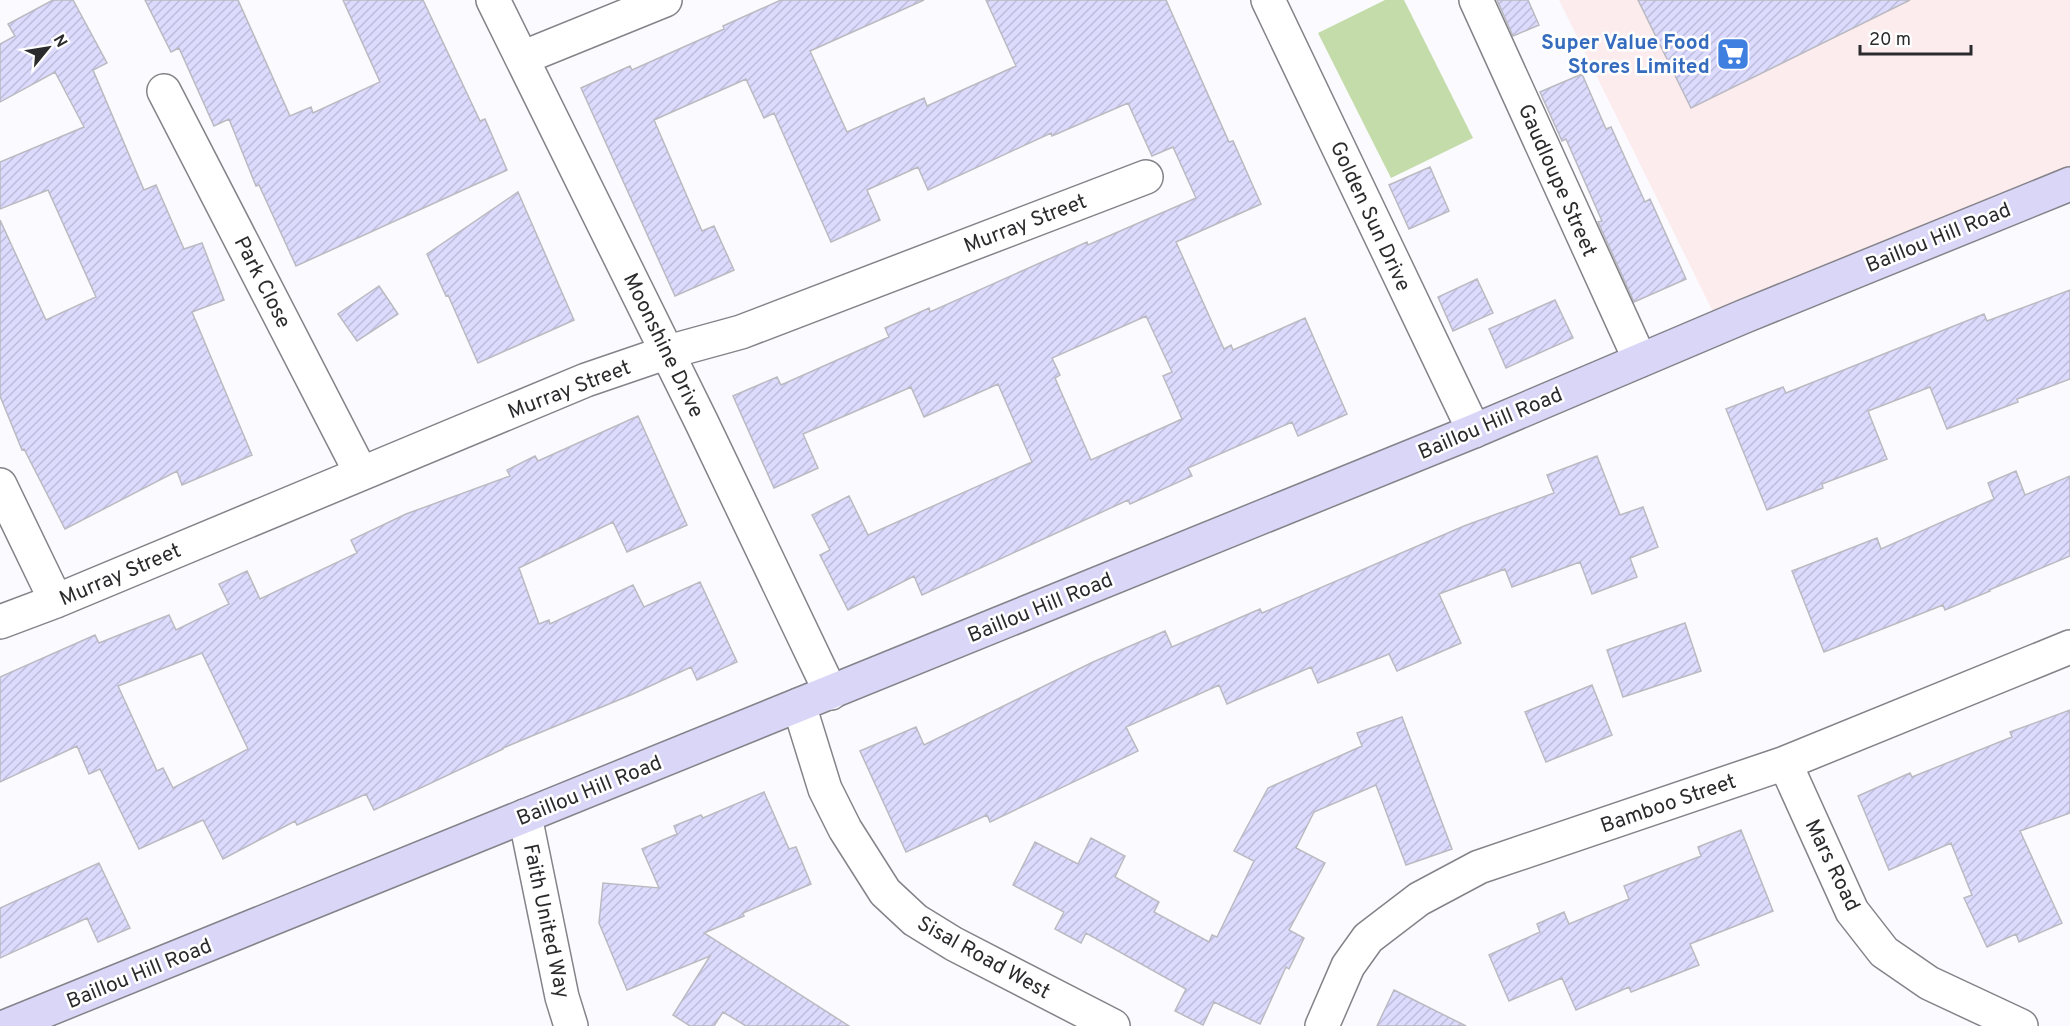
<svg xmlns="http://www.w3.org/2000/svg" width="2070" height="1026" viewBox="0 0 2070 1026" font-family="Overpass,sans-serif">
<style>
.commercial{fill:#fcecee}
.green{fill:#c3dca9}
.building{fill:url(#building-hatch);stroke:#babac0;stroke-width:1.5;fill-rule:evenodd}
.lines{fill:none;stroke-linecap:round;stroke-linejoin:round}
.street-casing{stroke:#838389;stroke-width:36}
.secondary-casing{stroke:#838389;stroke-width:36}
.street{stroke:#fff;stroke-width:33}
.secondary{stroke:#dad6f8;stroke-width:33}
.labels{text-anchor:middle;stroke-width:5;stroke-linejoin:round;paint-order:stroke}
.shop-label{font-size:21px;font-weight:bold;fill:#366cbe;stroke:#fff;text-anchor:end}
.street-label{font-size:21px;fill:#2b2b2d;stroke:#fff}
</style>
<defs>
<pattern id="building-hatch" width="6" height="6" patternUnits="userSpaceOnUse" patternTransform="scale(1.5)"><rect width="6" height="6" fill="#dcdbfe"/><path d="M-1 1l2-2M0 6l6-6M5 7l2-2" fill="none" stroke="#bdbcda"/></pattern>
</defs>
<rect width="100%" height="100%" fill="#fafaff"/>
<path class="commercial" d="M 1559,0 L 2070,0 L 2070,170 L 1716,318 Z"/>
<path class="green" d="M 1385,0 L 1404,0 L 1473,138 L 1391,178 L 1318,33 Z"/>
<path class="building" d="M 53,0 L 73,0 L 107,63 L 93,70 L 144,190 L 156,185 L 184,249 L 202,243 L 224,300 L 192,312 L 252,455 L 182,485 L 177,471 L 65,529 L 24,449 L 22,450 L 0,396 L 0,220 L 46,320 L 96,297 L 48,190 L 0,209 L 0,162 L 84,127 L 55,72 L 0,102 L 0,44 L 15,36 L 8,24 Z
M 145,0 L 238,0 L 290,116 L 311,107 L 313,113 L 380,82 L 343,0 L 423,0 L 480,121 L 485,119 L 507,170 L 296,266 L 259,185 L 256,186 L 229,119 L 214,126 L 179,48 L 171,52 Z
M 781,0 L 924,0 L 810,51 L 847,132 L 924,98 L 927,106 L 1016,66 L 986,0 L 1166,0 L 1229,142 L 1233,141 L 1261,204 L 1176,242 L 1224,349 L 1231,345 L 1233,350 L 1305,318 L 1347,414 L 1298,436 L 1292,422 L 1188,468 L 1192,476 L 1130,504 L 1128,500 L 922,595 L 914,576 L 848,610 L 820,555 L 830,550 L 812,515 L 849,496 L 868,535 L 1032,462 L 998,384 L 924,417 L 911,387 L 803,434 L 818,468 L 774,488 L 733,396 L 777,377 L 781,385 L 889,337 L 885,328 L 929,308 L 930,312 L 1087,242 L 1088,245 L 1196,198 L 1173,147 L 1152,156 L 1128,103 L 1052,136 L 1051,133 L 928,190 L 918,167 L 867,190 L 880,220 L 831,242 L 774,113 L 764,118 L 746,79 L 654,120 L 702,231 L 714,226 L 734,270 L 675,296 L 581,88 L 630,66 L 632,70 L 724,29 L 723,26 ZM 1146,316 L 1172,372 L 1163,376 L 1182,419 L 1091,460 L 1055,378 L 1060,375 L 1052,358 Z
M 1497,0 L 1528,0 L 1539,25 L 1513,36 Z
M 1638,0 L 1910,0 L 1691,108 Z
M 1582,74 L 1606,129 L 1611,127 L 1645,202 L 1650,199 L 1686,279 L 1634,302 L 1598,222 L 1602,221 L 1566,139 L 1562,141 L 1540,92 Z
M 1430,167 L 1449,211 L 1409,229 L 1389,185 Z
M 518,192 L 574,320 L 478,363 L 448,295 L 446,296 L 427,254 Z
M 1477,279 L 1493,313 L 1453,331 L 1438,297 Z
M 379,286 L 398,314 L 357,341 L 338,314 Z
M 2070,290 L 2070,379 L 2017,399 L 2018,402 L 1947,429 L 1930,387 L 1868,411 L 1887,459 L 1822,484 L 1823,488 L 1767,510 L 1726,409 L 1783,387 L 1786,393 L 1984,314 L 1987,321 Z
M 1555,300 L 1573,338 L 1506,368 L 1489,329 Z
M 638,416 L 687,525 L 627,552 L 613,522 L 519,568 L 539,624 L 549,620 L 550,624 L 633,585 L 644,607 L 700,582 L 737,662 L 697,680 L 691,667 L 633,694 L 503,748 L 503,749 L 374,810 L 366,794 L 297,825 L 295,821 L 223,859 L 203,820 L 139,849 L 100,769 L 89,774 L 77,746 L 0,782 L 0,677 L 95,635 L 99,643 L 169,615 L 176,630 L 229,604 L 219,584 L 247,571 L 260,599 L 357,553 L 351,540 L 406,514 L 510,476 L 507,470 L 535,456 L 538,461 ZM 202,653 L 248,749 L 173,788 L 163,768 L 157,771 L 118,686 Z
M 1597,456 L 1620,515 L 1643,507 L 1658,547 L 1630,558 L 1637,577 L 1592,594 L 1580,562 L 1512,587 L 1505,569 L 1439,594 L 1461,643 L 1397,671 L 1389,654 L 1318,683 L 1311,667 L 1227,704 L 1219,685 L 1126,727 L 1138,751 L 990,822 L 987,815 L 906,852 L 860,751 L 916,727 L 924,745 L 1093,662 L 1165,631 L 1172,647 L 1260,609 L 1262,613 L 1464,526 L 1554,493 L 1547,475 Z
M 2016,471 L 2025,495 L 2070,476 L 2070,556 L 1989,590 L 1990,591 L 1945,610 L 1943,605 L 1824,652 L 1792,571 L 1877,538 L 1881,549 L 1994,499 L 1988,483 Z
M 1685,623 L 1701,671 L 1623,697 L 1607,650 Z
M 1592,685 L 1612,735 L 1546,762 L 1525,712 Z
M 2070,710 L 2070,813 L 2020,831 L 2062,923 L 2019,942 L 2016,934 L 1987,947 L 1964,898 L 1972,895 L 1951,843 L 1889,870 L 1858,796 L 1910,773 L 1912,777 L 2012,737 L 2010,732 Z
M 1402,717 L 1452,849 L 1406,865 L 1376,785 L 1314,812 L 1296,848 L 1325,863 L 1289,930 L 1304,938 L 1289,969 L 1286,967 L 1260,1024 L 1214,1002 L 1203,1025 L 1175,1011 L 1186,989 L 1086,933 L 1081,943 L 1055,929 L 1064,912 L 1013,885 L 1035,842 L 1078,864 L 1091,838 L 1125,856 L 1115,877 L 1159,902 L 1154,912 L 1209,942 L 1212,935 L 1217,937 L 1254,861 L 1234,851 L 1268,788 L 1362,746 L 1357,733 Z
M 764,792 L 789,849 L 796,847 L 811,884 L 743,913 L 744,916 L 704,933 L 849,1026 L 746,1026 L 723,1012 L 714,1026 L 690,1026 L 673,1015 L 710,956 L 627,990 L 599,923 L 603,883 L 659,888 L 642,849 L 677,834 L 674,826 L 701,815 L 703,818 Z
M 1741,830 L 1773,911 L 1690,944 L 1699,965 L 1631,992 L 1629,987 L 1576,1010 L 1562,978 L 1509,1001 L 1489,955 L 1540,932 L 1537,924 L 1564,912 L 1569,924 L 1629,899 L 1624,886 L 1701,856 L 1698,847 Z
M 99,863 L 130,928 L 98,942 L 87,918 L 0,958 L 0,908 Z
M 1394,990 L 1466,1026 L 1377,1026 Z"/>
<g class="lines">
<g class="street-casing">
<path id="street" d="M 493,0 L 701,421 L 831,693
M 1268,0 L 1474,431
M 1476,0 L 1640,360
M 522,58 L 665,0
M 164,91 L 361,473
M 0,485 L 56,601
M 0,622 L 56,601 L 586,380 L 668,352 L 741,332 L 1146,177
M 799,705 L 825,789 L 845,829 L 885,892 L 915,920 L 954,944 L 1113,1026
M 1785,763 L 1852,911 L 1884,952 L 1929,983 L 2021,1026
M 525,816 L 562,997 L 571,1026
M 1322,1026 L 1348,966 L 1368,938 L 1419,899 L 1479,867 L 1785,763 L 2070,647"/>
</g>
<g class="secondary-casing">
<path id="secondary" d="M 7,1026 L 1474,431 L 1745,316 L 2070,184"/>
</g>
<use href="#street" class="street"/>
<use href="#secondary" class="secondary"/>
</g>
<defs>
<g id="supermarket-square" transform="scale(1.725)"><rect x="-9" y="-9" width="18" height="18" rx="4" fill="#3f7fe0" stroke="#fff"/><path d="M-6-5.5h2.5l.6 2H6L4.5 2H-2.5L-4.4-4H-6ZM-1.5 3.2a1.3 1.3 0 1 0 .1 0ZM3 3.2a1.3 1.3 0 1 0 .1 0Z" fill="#fff"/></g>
</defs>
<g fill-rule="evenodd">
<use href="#supermarket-square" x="1733" y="54"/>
</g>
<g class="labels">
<g class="shop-label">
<text x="1710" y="49">Super Value Food<tspan x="1710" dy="24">Stores Limited</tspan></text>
</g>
<g class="street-label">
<text transform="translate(1558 180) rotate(66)" y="7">Gaudloupe Street</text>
<text transform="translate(1371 216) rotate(65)" y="7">Golden Sun Drive</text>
<text transform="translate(1025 223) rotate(-21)" y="7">Murray Street</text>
<text transform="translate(1938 237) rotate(-22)" y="7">Baillou Hill Road</text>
<text transform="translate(263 282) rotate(63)" y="7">Park Close</text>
<text transform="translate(664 345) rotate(64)" y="7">Moonshine Drive</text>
<text transform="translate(569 389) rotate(-21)" y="7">Murray Street</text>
<text transform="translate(1490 423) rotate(-23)" y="7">Baillou Hill Road</text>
<text transform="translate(120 574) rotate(-23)" y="7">Murray Street</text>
<text transform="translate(1040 607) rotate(-22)" y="7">Baillou Hill Road</text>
<text transform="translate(589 790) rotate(-22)" y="7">Baillou Hill Road</text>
<text transform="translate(1668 803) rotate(-19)" y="7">Bamboo Street</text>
<text transform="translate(1833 865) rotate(64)" y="7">Mars Road</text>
<text transform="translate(547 921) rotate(78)" y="7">Faith United Way</text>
<text transform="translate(984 957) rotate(29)" y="7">Sisal Road West</text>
<text transform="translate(139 973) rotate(-22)" y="7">Baillou Hill Road</text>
</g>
</g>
<g transform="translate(48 48) rotate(60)" stroke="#ffffff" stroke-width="4.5" paint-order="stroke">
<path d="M0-4.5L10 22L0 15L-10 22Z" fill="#2b2b2d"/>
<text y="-9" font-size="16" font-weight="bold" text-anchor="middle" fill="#2b2b2d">N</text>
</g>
<path d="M1860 45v9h111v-9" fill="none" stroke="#2b2b2d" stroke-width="3"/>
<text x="1869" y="45" font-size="18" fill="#2b2b2d" stroke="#ffffff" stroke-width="4.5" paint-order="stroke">20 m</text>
</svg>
